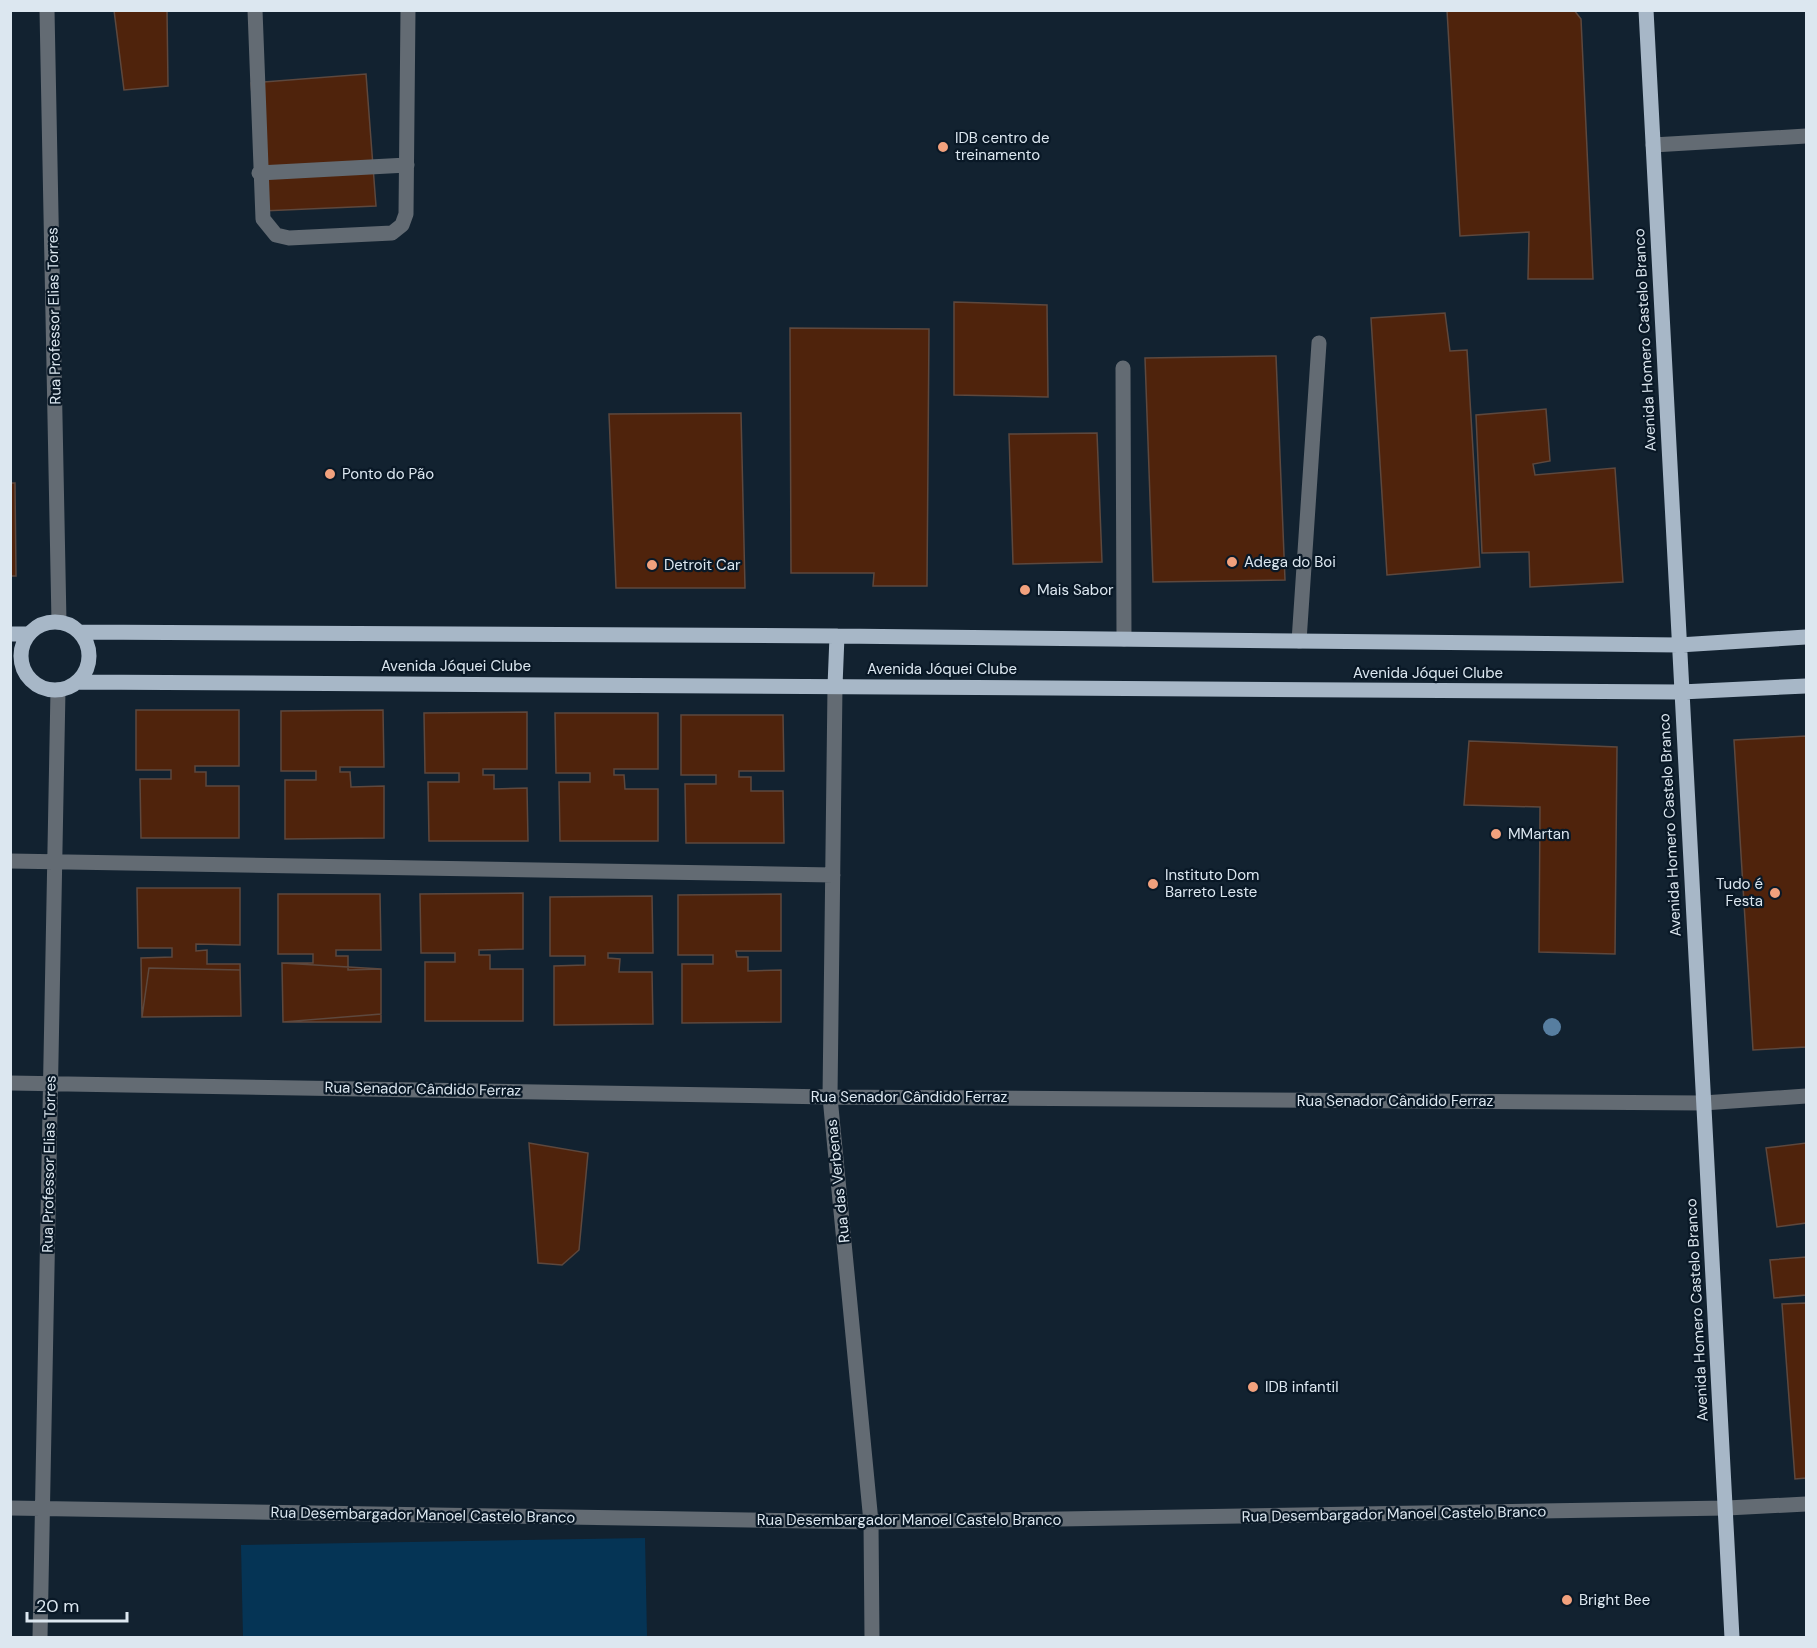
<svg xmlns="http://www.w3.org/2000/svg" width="1817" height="1648" viewBox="0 0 1817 1648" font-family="'DM Sans',sans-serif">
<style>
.green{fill:#053455}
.building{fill:#4f230c;stroke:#5d483e;stroke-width:1.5}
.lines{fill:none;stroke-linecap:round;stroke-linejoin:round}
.minor{stroke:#636b73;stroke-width:15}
.major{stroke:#a7b7c7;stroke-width:15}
.tree{fill:#577ea0}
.poi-dot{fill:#f1a17d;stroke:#091826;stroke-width:2}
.labels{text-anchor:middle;stroke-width:4.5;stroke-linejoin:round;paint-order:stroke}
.poi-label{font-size:15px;fill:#dce7f0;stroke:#091826;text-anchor:start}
.street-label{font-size:15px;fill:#dce7f0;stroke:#091826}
</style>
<rect width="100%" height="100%" fill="#122230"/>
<path class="green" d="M 645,1538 L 647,1637 L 243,1637 L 241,1545 Z"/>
<path class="building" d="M 114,10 L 167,10 L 168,86 L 124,90 Z
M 1447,10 L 1574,10 L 1581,19 L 1593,279 L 1528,279 L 1529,232 L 1460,236 Z
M 366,74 L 376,206 L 262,211 L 251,83 Z
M 954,302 L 1047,305 L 1048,397 L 954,395 Z
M 1445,313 L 1450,351 L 1467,350 L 1480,567 L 1387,575 L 1371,318 Z
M 790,328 L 929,329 L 927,586 L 873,586 L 874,573 L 791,573 Z
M 1276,356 L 1285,580 L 1153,582 L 1145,358 Z
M 1546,409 L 1550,461 L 1533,464 L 1535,475 L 1615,468 L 1623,582 L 1530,587 L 1529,552 L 1482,553 L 1476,415 Z
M 741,413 L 745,588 L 616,588 L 609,414 Z
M 1097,433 L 1102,562 L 1013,564 L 1009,434 Z
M 10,483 L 15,483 L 16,576 L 10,576 Z
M 136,710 L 239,710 L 239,766 L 195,766 L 195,772 L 206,772 L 206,786 L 239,786 L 239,838 L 141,838 L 140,779 L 171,779 L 171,770 L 136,770 Z
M 383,710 L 384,767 L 340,767 L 340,772 L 350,772 L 351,787 L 384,786 L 384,838 L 285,839 L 285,780 L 316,780 L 316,771 L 281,771 L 281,711 Z
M 527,712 L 527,769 L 483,769 L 483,775 L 494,775 L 494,789 L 527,788 L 528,841 L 429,841 L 428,782 L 459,782 L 459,773 L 425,773 L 424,713 Z
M 555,713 L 658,713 L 658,769 L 614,769 L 614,775 L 624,775 L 625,789 L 658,789 L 658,841 L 560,841 L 559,782 L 590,782 L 590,773 L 556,773 Z
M 681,715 L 783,715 L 784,771 L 739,771 L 739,777 L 751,777 L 751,791 L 783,791 L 784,843 L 686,843 L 685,784 L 716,784 L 716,775 L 681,775 Z
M 1806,736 L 1806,1047 L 1753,1050 L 1734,740 Z
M 1469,741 L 1617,747 L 1615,954 L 1539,952 L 1540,807 L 1464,805 Z
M 137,888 L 240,888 L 240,945 L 196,944 L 196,951 L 207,950 L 207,964 L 240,964 L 241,1016 L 142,1017 L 141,958 L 172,957 L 172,948 L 138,948 Z
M 523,893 L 523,949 L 479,950 L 479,955 L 490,955 L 490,969 L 523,969 L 523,1021 L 425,1021 L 425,962 L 455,962 L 455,953 L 421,953 L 420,894 Z
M 278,894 L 380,894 L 381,950 L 336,950 L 336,956 L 348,956 L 348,970 L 381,969 L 381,1022 L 283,1022 L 282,963 L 313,963 L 313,954 L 278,954 Z
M 781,894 L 781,951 L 736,951 L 737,957 L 748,957 L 748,971 L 781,970 L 781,1022 L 682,1023 L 682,964 L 713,964 L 713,955 L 678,955 L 678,895 Z
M 652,896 L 653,953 L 608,953 L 608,958 L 620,959 L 619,972 L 652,972 L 653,1024 L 554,1025 L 554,966 L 585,965 L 585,956 L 550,956 L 550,897 Z
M 282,963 L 381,969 L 381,1014 L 283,1022 Z
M 149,968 L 240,970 L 241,1016 L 142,1017 Z
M 529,1143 L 588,1153 L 579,1250 L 562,1265 L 538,1263 Z
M 1806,1143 L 1806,1223 L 1777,1227 L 1766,1148 Z
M 1806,1257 L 1806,1295 L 1774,1298 L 1770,1260 Z
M 1806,1303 L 1806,1478 L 1795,1479 L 1782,1304 Z"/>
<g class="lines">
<path class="minor" d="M 47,10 L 59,622
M 255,10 L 263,219 L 276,235 L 289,238 L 392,233 L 402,225 L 406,214 L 408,10
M 1653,145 L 1806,136
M 259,173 L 407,165
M 1123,368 L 1124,639
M 1299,641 L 1319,343
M 835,686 L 830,1097 L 871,1522 L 872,1638
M 10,861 L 833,875
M 10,1083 L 830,1097 L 1703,1103 L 1806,1096
M 10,1508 L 871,1522 L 1727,1508 L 1806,1504
M 40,1638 L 58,690"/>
<path class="major" d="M 1646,10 L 1732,1638
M21 656a34 34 0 1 1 68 0a34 34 0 1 1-68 0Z
M 79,632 L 837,636 L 1679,645 L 1806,637
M 10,634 L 29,634
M 77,682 L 1681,692 L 1806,686
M 835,686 L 837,636"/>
</g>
<circle class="tree" cx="1552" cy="1027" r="9"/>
<g class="poi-dot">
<circle cx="943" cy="147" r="6"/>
<circle cx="330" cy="474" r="6"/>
<circle cx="1232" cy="562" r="6"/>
<circle cx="652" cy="565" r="6"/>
<circle cx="1025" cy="590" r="6"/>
<circle cx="1496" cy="834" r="6"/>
<circle cx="1153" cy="884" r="6"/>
<circle cx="1775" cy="893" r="6"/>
<circle cx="1253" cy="1387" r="6"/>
<circle cx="1567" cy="1600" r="6"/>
</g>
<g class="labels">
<g class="poi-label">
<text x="955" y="143">IDB centro de<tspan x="955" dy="17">treinamento</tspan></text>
<text x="342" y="479">Ponto do Pão</text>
<text x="1244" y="567">Adega do Boi</text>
<text x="664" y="570">Detroit Car</text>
<text x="1037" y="595">Mais Sabor</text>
<text x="1508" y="839">MMartan</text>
<text x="1165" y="880">Instituto Dom<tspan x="1165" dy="17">Barreto Leste</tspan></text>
<text x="1763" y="889" text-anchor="end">Tudo é<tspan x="1763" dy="17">Festa</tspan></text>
<text x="1265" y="1392">IDB infantil</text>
<text x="1579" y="1605">Bright Bee</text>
</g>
<g class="street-label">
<text transform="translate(54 316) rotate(-91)" y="5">Rua Professor Elias Torres</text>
<text transform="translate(1645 340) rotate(-93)" y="5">Avenida Homero Castelo Branco</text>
<text x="456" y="671">Avenida Jóquei Clube</text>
<text x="942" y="674">Avenida Jóquei Clube</text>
<text x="1428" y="678">Avenida Jóquei Clube</text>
<text transform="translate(1670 825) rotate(-93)" y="5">Avenida Homero Castelo Branco</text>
<text transform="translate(423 1089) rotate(1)" y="5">Rua Senador Cândido Ferraz</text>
<text x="909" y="1102">Rua Senador Cândido Ferraz</text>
<text x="1395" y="1106">Rua Senador Cândido Ferraz</text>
<text transform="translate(49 1164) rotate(-89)" y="5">Rua Professor Elias Torres</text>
<text transform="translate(838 1181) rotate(-96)" y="5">Rua das Verbenas</text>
<text transform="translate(1697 1310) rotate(-93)" y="5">Avenida Homero Castelo Branco</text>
<text transform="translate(1394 1514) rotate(-1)" y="5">Rua Desembargador Manoel Castelo Branco</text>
<text transform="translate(423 1515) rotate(1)" y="5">Rua Desembargador Manoel Castelo Branco</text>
<text x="909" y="1525">Rua Desembargador Manoel Castelo Branco</text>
</g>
</g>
<rect width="1817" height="1648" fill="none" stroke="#dce7f0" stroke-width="24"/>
<path d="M27 1612v9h100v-9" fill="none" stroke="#dce7f0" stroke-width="3"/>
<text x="36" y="1612" font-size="18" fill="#dce7f0" stroke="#091826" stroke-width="4.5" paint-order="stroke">20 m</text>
</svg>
